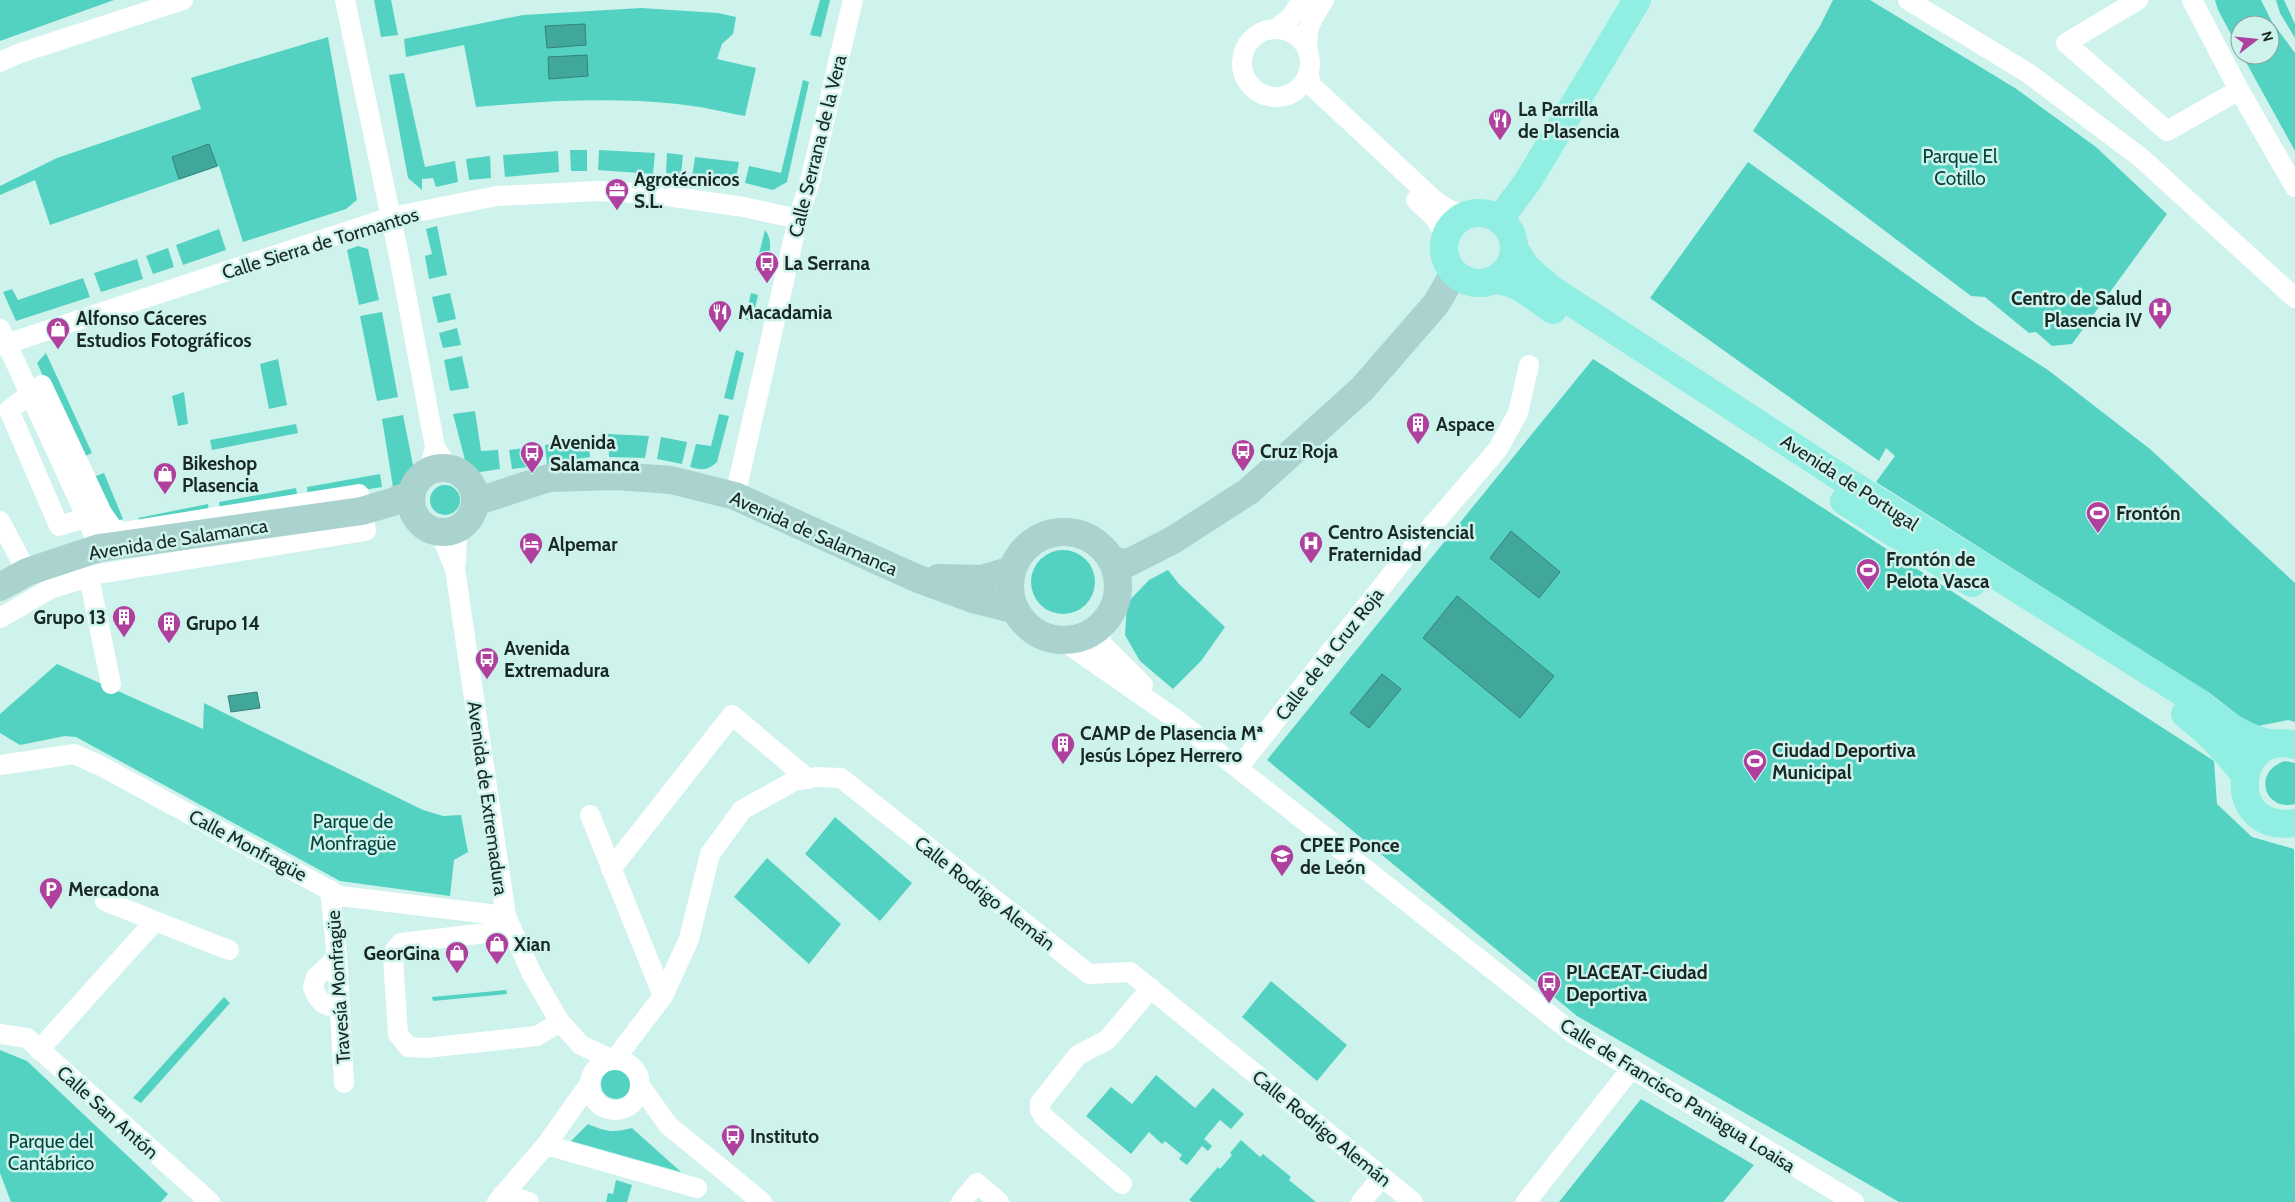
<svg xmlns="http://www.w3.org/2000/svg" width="2295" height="1202" viewBox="0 0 2295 1202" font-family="Cabin,sans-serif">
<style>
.green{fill:#53d2c2}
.water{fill:#42a79b;stroke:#368178}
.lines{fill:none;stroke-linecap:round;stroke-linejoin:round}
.minor{stroke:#fff;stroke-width:20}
.secondary{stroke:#aad2ce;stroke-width:28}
.primary{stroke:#91eee3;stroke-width:28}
.labels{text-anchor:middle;stroke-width:5;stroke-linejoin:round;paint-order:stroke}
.poi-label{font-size:19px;font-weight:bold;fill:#1a2825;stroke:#cef2ec;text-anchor:start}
.street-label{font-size:19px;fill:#1a2825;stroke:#cef2ec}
.park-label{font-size:19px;fill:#04443d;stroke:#cef2ec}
</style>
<rect width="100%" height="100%" fill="#cef2ec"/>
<path class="green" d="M 0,0 L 114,0 L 0,41 Z
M 374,0 L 391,0 L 398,35 L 381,37 Z
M 820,0 L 830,0 L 821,37 L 810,35 Z
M 1833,0 L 1870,0 L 2015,88 L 2096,147 L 2167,214 L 2072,344 L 2052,346 L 2036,332 L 2029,333 L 1985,297 L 1971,296 L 1753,131 L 1820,26 Z
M 2215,0 L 2261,0 L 2272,22 L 2295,53 L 2295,151 L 2242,55 L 2270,55 L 2270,25 L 2240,25 L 2240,51 L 2218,10 Z
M 2276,0 L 2284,0 L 2295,24 L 2295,38 L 2280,13 Z
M 641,8 L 718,13 L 736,17 L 733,34 L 722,44 L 717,59 L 756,68 L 745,116 C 723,112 700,106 677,104 C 611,97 542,101 476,107 L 464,45 L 406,57 L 404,39 L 523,15 Z
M 328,37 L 357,200 L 346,209 L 243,242 L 219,166 L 50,225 L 35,180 L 0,195 L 0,186 L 57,158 L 201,109 L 191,78 Z
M 404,73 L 425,167 L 455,161 L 458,182 L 436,187 L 433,178 L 422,179 L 422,190 L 408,178 L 389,75 Z
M 803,80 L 809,82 L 787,182 L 773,190 L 745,183 L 749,166 L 781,173 Z
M 570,150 L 587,150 L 587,171 L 571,171 Z
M 599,150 L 655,153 L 653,174 L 598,170 Z
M 558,151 L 559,172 L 505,177 L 503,155 Z
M 667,153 L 683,155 L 681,175 L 666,173 Z
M 490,156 L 491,178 L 469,180 L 466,159 Z
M 695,157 L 739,162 L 735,184 L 692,177 Z
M 1748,162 L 1976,324 L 2048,370 L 2150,449 L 2295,583 L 2295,722 L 2288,720 L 2253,727 L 2211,694 L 1876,482 L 1895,456 L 1886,448 L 1879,461 L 1650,298 Z
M 437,226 L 447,275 L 429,279 L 425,256 L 432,254 L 426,229 Z
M 219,229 L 226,250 L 183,265 L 176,245 Z
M 765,230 C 775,242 768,258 764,272 L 755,270 Z
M 358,246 L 368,249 L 379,300 L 359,305 L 347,250 Z
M 168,248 L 174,267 L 153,274 L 146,256 Z
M 137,259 L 143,279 L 101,292 L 94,273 Z
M 83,278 L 90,297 L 16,321 L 3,292 L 12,289 L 18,300 Z
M 450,293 L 456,319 L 438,323 L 432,297 Z
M 751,293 L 758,295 L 752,322 L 745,319 Z
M 382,312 L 398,397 L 377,401 L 360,316 Z
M 457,328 L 461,345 L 443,348 L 439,333 Z
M 736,350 L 744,353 L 733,400 L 724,398 Z
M 46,353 L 92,453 L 81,458 L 37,363 Z
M 462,356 L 469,388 L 450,391 L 444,360 Z
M 278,359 L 287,405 L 269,409 L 260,364 Z
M 1593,359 L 2214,761 L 2217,804 L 2252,837 L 2294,849 L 2295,1202 L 1899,1202 L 1577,1016 L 1267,760 Z
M 184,392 L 188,424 L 178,426 L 172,396 Z
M 475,411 L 481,451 L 498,450 L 500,469 L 474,473 L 466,464 L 453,414 Z
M 719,414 L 729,416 L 717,462 C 708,471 701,470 690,467 L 696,444 L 711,446 Z
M 403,415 L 415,475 L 403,484 L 393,487 L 382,419 Z
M 296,424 L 298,433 L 212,450 L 210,440 Z
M 608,434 L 649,436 L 645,458 L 609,457 Z
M 661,437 L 687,442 L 682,464 L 657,459 Z
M 588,439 L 590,457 L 547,464 L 545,445 Z
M 534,447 L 536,466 L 512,469 L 509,450 Z
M 104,473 L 123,519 L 111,523 L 91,478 Z
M 380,474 L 382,487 L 308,499 L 307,487 Z
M430 500a15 15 0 1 1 30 0a15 15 0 1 1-30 0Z
M 296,488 L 298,500 L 220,511 L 219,502 Z
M 208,504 L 209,512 L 140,523 L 138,518 Z
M1031 582a32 32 0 1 1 64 0a32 32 0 1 1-64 0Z
M 1168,570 L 1179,584 L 1225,627 L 1201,661 L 1173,689 L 1140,661 L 1125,635 L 1127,603 L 1149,580 Z
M 57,664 L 203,729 L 204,703 L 423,810 L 443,816 L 461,815 L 468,852 L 454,860 L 450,896 L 340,881 L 76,737 L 65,736 L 20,745 L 0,733 L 0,714 Z
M 2285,761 L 2295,763 L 2295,804 C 2264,812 2252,771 2285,761 Z
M 835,817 L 912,883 L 880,921 L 805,854 Z
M 767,858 L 841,924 L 809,964 L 734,897 Z
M 1271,981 L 1347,1045 L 1317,1081 L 1242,1017 Z
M 506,990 L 507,994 L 433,1001 L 432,997 Z
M 224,997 L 230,1003 L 141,1103 L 133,1098 Z
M 0,1050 L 27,1061 L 168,1194 L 161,1202 L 11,1202 L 0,1173 Z
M601 1084a15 15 0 1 1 30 0a15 15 0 1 1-30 0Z
M 1156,1075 L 1195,1108 L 1213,1088 L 1244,1114 L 1231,1129 L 1220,1120 L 1204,1139 L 1212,1146 L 1208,1151 L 1202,1146 L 1187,1165 L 1179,1159 L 1182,1155 L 1165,1141 L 1162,1144 L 1149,1132 L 1131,1154 L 1086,1116 L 1111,1087 L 1132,1104 Z
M 1641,1099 L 1754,1165 L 1723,1202 L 1559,1202 Z
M 588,1124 C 606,1132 613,1133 632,1128 L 681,1172 L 571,1141 Z
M 1241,1140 L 1260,1157 L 1263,1154 L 1291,1177 L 1289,1180 L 1316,1202 L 1192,1202 L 1189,1200 L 1218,1167 L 1220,1169 L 1232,1155 L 1230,1153 Z
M 616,1180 L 632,1185 L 627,1202 L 606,1202 L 608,1193 L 613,1194 Z"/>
<path class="water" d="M 585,24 L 586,45 L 547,48 L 545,26 Z
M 587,55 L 588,76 L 549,79 L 548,57 Z
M 209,144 L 217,166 L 179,179 L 172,157 Z
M 1511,531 L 1560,572 L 1539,598 L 1490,558 Z
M 1457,596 L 1554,676 L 1520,718 L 1423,638 Z
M 1382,674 L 1401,689 L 1369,728 L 1350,713 Z
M 257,692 L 260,708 L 231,712 L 228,696 Z"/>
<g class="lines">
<path class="minor" d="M 345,0 L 398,251 L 435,447 L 448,468
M 1908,0 L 2028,73 L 2140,157 L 2295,298
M 2138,0 L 2066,43 L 2167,131 L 2239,90
M 2192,0 L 2239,90 L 2295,187
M1242 63a34 34 0 1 1 68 0a34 34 0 1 1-68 0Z
M 1276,29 L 1291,17 L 1302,0
M 1308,51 C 1305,27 1312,19 1324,0
M 0,62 L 20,53 L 183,0
M 1309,74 L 1311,85 L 1433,199 C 1445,209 1454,213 1470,214
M 1416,200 L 1435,218 L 1446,238
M 0,329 L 87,518 L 99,548
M 0,346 L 391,217 L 497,196 L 599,191 L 653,194 L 744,207 L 798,219
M 429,471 L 435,447
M 735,496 L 798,219 L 810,181 L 853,0
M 0,521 L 27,572
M 440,533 L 455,569 L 506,916 L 532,974 L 560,1022 L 581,1045 L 611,1059
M 456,562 L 457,530
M 89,577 L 111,684
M 0,618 L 50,589 L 98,574 L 366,531 L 359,494 L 123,532 L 112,527 L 102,513 L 42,385 L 9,410 L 59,526 L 102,513
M 1099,628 L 1102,644 L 1143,685
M 1062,640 L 1177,720 L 1574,1034 L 1854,1202
M 0,765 L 74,754 L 101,766 L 340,896 L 506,916
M 1238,768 L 1411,550 L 1498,449 L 1518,413 L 1529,365
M 590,815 L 663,996
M 611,869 L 732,715 L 808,779
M 330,890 L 337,958 L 344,1083
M 105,901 L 155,921
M 511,927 L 486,933 L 401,943 L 395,950 L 393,958 L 398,1034 L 408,1047 L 426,1048 L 537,1036 L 560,1022
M 337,958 L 316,977 L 313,987 C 316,996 322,1006 332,1006 L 339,998
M 0,1034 L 27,1038 L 210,1202
M 39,1050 L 155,921 L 229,950
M 615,1059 L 663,996 L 689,939 L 710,854 L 742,810 L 794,781 L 816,777 L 841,778 L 1089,974 L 1130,972 L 1413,1202
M590 1085a25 25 0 1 1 50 0a25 25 0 1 1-50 0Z
M 641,1087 L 668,1125 L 762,1202
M 546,1145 L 697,1188
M 1122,1184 L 1044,1117 L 1040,1110 L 1040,1103 L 1078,1055 L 1107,1040 L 1151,988
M 503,1194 L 529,1202
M 497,1202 L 546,1145 L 590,1083
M 961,1202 L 977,1183 L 999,1202
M 1361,1202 L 1382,1177
M 1526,1202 L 1631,1069"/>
<path class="secondary" d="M411 500a32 32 0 1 1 64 0a32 32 0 1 1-64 0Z
M 475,502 L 549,478 L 616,476 L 671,480 L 735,496 L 916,578 L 976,600 L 1016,610
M1010 586a54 54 0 1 1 108 0a54 54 0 1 1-108 0Z
M 1111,560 L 1128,563 L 1173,540 L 1249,491 L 1362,389 L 1436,304 L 1454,273
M 938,578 L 982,579 L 1012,570
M 0,587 L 27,572 L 99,548 L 362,511 L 392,502 L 412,494"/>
<path class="primary" d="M1444 248a35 35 0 1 1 70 0a35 35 0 1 1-70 0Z
M 1499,220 L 1528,181 L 1637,0
M 1514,248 L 1526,267 L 1551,289 L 1854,486 L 2196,701 C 2221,720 2243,740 2275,744
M 1493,280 C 1516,280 1535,298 1553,310
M 1844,501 L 1972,583
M 2185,714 C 2209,732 2227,752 2245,775
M 2295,745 C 2233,728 2223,834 2295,823"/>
</g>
<defs>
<g id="restaurant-pin" transform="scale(1.25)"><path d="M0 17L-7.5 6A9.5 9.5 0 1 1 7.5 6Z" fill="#af409e" stroke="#cef2ec"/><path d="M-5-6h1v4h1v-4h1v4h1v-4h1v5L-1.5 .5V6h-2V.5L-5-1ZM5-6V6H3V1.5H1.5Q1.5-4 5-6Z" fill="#fff"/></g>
<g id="office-pin" transform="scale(1.25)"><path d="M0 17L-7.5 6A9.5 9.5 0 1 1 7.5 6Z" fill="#af409e" stroke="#cef2ec"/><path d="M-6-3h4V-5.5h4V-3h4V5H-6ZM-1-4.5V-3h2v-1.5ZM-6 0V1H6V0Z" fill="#fff"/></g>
<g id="bus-pin" transform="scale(1.25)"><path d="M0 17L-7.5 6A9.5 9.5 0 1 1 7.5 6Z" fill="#af409e" stroke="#cef2ec"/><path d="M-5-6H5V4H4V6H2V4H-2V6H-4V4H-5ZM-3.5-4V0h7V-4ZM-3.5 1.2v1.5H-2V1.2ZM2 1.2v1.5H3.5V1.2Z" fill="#fff"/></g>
<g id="hospital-pin" transform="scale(1.25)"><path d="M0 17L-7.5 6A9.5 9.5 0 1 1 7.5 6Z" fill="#af409e" stroke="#cef2ec"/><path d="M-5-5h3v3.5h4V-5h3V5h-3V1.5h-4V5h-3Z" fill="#fff"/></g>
<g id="shop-pin" transform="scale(1.25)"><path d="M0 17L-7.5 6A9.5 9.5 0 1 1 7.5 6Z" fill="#af409e" stroke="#cef2ec"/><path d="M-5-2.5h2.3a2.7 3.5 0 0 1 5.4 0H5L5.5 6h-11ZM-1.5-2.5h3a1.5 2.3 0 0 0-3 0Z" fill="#fff"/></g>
<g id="building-pin" transform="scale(1.25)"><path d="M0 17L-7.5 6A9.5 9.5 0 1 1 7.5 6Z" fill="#af409e" stroke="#cef2ec"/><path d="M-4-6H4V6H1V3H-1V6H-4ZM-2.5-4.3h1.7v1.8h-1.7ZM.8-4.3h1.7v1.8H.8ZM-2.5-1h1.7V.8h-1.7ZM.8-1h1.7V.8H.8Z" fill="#fff"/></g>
<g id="stadium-pin" transform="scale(1.25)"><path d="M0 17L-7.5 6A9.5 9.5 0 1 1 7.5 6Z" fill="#af409e" stroke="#cef2ec"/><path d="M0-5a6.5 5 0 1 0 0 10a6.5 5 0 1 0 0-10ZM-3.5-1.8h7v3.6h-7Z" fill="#fff"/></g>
<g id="hotel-pin" transform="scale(1.25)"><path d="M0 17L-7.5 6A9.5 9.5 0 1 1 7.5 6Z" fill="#af409e" stroke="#cef2ec"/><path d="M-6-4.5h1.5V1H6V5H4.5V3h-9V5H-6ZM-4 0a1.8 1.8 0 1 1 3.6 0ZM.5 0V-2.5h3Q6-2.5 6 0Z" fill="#fff"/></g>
<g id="school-pin" transform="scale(1.25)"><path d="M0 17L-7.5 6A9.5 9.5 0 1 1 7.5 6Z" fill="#af409e" stroke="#cef2ec"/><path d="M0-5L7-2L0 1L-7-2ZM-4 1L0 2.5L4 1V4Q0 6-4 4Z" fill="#fff"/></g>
<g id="parking-pin" transform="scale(1.25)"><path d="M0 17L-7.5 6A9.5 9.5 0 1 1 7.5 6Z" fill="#af409e" stroke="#cef2ec"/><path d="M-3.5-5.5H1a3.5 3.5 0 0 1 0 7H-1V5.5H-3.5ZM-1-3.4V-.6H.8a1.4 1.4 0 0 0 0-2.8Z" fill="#fff"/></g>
</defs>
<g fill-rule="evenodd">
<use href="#restaurant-pin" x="1500" y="120"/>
<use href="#office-pin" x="617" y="190"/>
<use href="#bus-pin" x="767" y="263"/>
<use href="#hospital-pin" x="2160" y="309"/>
<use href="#restaurant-pin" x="720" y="312"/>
<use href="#shop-pin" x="58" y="329"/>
<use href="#building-pin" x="1418" y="424"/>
<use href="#bus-pin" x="1243" y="451"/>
<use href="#bus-pin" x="532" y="453"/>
<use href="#shop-pin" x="165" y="474"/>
<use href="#stadium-pin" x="2098" y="513"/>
<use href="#hospital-pin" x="1311" y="543"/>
<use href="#hotel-pin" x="531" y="544"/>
<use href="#stadium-pin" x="1868" y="570"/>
<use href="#building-pin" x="124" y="617"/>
<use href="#building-pin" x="169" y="623"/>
<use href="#bus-pin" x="487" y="659"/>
<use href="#building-pin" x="1063" y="744"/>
<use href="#stadium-pin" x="1755" y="761"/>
<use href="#school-pin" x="1282" y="856"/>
<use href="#parking-pin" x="51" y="889"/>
<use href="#shop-pin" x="497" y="944"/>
<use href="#shop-pin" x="457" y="953"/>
<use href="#bus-pin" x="1549" y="983"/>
<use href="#bus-pin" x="733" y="1136"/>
</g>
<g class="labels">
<g class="poi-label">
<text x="1518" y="116">La Parrilla<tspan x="1518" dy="22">de Plasencia</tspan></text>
<text x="634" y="186">Agrotécnicos<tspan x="634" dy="22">S.L.</tspan></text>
<text x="784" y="270">La Serrana</text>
<text x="2142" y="305" text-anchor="end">Centro de Salud<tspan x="2142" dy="22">Plasencia IV</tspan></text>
<text x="738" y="319">Macadamia</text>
<text x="76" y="325">Alfonso Cáceres<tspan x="76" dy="22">Estudios Fotográficos</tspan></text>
<text x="1436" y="431">Aspace</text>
<text x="550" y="449">Avenida<tspan x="550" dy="22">Salamanca</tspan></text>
<text x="1260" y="458">Cruz Roja</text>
<text x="182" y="470">Bikeshop<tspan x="182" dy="22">Plasencia</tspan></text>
<text x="2116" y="520">Frontón</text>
<text x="1328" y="539">Centro Asistencial<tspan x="1328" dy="22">Fraternidad</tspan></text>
<text x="548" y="551">Alpemar</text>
<text x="1886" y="566">Frontón de<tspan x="1886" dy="22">Pelota Vasca</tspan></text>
<text x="106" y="624" text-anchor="end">Grupo 13</text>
<text x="186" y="630">Grupo 14</text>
<text x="504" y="655">Avenida<tspan x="504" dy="22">Extremadura</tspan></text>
<text x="1080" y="740">CAMP de Plasencia Mª<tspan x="1080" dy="22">Jesús López Herrero</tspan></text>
<text x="1772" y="757">Ciudad Deportiva<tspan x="1772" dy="22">Municipal</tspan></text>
<text x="1300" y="852">CPEE Ponce<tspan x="1300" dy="22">de León</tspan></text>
<text x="68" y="896">Mercadona</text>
<text x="514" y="951">Xian</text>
<text x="440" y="960" text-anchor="end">GeorGina</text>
<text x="1566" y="979">PLACEAT-Ciudad<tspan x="1566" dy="22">Deportiva</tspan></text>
<text x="750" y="1143">Instituto</text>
</g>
<g class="street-label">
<text transform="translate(817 146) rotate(-76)" y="7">Calle Serrana de la Vera</text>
<text transform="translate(320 243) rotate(-17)" y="7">Calle Sierra de Tormantos</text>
<text transform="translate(1850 482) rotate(33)" y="7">Avenida de Portugal</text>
<text transform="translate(814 533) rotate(24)" y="7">Avenida de Salamanca</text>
<text transform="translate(178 539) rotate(-9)" y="7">Avenida de Salamanca</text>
<text transform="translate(1329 654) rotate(-52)" y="7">Calle de la Cruz Roja</text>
<text transform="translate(488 798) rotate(82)" y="7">Avenida de Extremadura</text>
<text transform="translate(248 845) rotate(28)" y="7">Calle Monfragüe</text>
<text transform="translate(985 893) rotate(38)" y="7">Calle Rodrigo Alemán</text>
<text transform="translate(338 987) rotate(-94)" y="7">Travesía Monfragüe</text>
<text transform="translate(1678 1095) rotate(32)" y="7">Calle de Francisco Paniagua Loaisa</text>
<text transform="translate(108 1112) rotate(42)" y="7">Calle San Antón</text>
<text transform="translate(1322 1128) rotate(39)" y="7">Calle Rodrigo Alemán</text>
</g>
<g class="park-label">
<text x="1960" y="163">Parque El<tspan x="1960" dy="22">Cotillo</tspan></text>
<text x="353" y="828">Parque de<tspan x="353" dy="22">Monfragüe</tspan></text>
<text x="51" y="1148">Parque del<tspan x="51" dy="22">Cantábrico</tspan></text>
</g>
</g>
<g transform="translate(2255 40) rotate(74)"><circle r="24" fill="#cef2ec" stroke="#86a19c"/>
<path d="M0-4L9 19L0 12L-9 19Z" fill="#af409e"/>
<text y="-8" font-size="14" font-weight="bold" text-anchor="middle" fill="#1a2825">N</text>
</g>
</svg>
